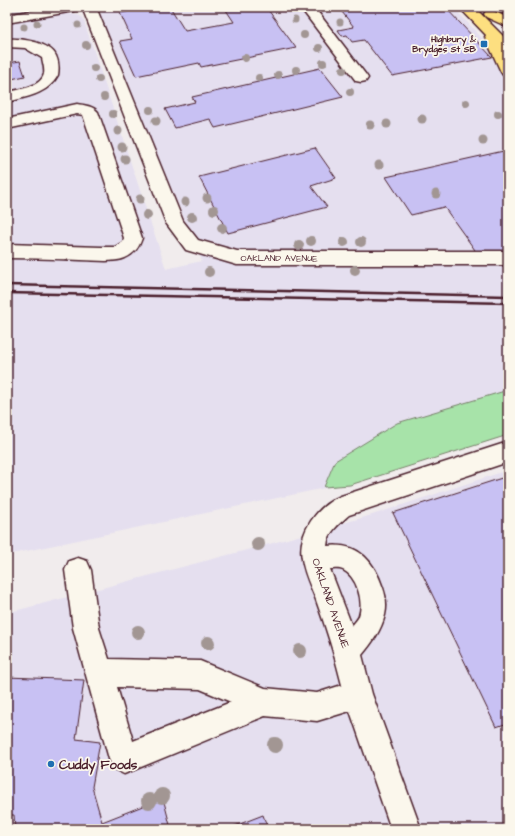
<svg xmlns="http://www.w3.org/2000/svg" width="515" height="836" viewBox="0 0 515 836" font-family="'Architects Daughter',sans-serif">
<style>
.built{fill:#e5dfef}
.green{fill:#a7e3a9;stroke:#78816a}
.building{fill:#c8c1f3;stroke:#4a1f2b}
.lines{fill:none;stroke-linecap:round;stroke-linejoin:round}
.minor-casing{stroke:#4a1f2b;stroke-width:3}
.major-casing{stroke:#4a1f2b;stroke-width:3}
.minor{fill:#fbf7ec;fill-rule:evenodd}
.major{fill:#fddf80;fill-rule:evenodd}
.rail{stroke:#4a1f2b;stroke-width:2.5}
.tree{fill:#a29693}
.poi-dot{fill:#1f6fb2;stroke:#fbf7ec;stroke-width:1.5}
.labels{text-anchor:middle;stroke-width:3.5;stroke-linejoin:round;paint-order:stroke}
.far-poi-label{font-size:9px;font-weight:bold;fill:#4a1f2b;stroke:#fbf7ec;text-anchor:end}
.far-street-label{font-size:9px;fill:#4a1f2b;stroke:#fbf7ec}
.street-label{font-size:11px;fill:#4a1f2b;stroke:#fbf7ec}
.near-poi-label{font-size:13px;font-weight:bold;fill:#4a1f2b;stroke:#fbf7ec;text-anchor:start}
</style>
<rect width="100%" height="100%" fill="#f1eced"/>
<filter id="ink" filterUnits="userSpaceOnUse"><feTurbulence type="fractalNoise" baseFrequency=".025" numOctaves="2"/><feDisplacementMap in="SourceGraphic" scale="8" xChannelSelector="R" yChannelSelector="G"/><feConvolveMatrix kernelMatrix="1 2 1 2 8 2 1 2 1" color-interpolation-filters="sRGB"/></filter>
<g filter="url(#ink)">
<path class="built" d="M 110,7 L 453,7 L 508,66 L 508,434 L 334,486 L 7,555 L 7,24 L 63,14 L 76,14 L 83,18 L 166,269 L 202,261 L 98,15 Z
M 508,470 L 508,829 L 7,829 L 7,613 L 273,543 L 372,515 Z"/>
<path class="green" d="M 508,390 L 508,435 L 350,485 L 324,487 L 335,461 L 397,423 Z"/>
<path class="building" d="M 154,7 L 170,7 L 185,31 L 234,22 L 226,10 L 244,7 L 266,7 L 296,48 L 201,67 L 199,63 L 136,76 L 120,41 L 132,39 L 120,13 Z
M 338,7 L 445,7 L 492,57 L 392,76 L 364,40 L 352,42 L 347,35 L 342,36 L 338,30 L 354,27 Z
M 7,60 L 8,63 L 20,61 L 25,76 L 7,80 Z
M 320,68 L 343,97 L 215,128 L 210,119 L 175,128 L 165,109 L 195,102 L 192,97 Z
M 315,148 L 336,178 L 311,186 L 327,207 L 228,233 L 199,177 Z
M 508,150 L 508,249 L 480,257 L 444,207 L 411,215 L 386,177 Z
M 508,476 L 508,723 L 496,727 L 393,513 Z
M 7,677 L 84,680 L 76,739 L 100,742 L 92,787 L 102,822 L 163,798 L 171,829 L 15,829 L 14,815 L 7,815 Z
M 263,815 L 268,829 L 227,829 Z"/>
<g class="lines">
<g class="minor-casing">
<path id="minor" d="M 52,7 L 81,7 L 79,10 L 74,11 L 7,23 L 7,15 Z
M 82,7 L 96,7 L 183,221 L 198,240 L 237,251 L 508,251 L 508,265 L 237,265 L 186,250 L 166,223 Z
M 300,7 L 314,7 L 366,75 L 368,78 L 366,81 L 361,82 L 356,81 Z
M 498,7 L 508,7 L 508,14 L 503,13 Z
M 7,39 C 20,38 50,42 56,56 C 59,62 59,69 58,75 C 48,94 27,97 7,102 L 7,92 C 18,90 41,87 44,74 C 45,69 43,63 42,58 L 25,48 L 7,47 Z
M 77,104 C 84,105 93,106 98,112 L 142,238 C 139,248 134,254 125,258 C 112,263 95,260 81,260 C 57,259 32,258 7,258 L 7,244 L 101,247 L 115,247 L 123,242 L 124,238 L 83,115 L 77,114 L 7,129 L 7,119 Z
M 508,442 L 508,462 L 349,515 C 339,524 328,532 327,546 C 357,542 374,560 383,588 C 386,596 387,606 385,615 C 381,631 372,643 362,655 L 372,694 L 421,829 L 391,829 L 350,711 L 317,721 L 265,716 L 124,774 L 114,769 L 109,759 L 73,628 L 65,570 L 69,561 L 78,558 L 87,561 L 91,570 L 99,628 L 109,659 L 200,661 L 265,688 L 317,693 L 342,685 C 335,656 326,628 316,600 C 311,587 304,573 302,559 C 297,533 318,505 341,496 ZM 330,569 C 334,569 339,568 343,570 C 357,577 364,601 359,616 C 358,619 354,623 352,626 ZM 117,687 L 200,689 L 231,702 L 133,741 Z"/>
</g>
<g class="major-casing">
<path id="major" d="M 459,7 L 474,7 L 508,41 L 508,53 L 506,53 L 508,56 L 508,76 L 503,75 L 501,72 L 485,37 L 486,35 Z
M 491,10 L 508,18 L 508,27 L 486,17 L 484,14 L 486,11 Z"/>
</g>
<use href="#minor" class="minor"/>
<use href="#major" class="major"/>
<path class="rail" d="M 7,285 L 508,296
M 7,293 L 508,303"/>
</g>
<g class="tree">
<circle cx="295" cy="20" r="3.5"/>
<circle cx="340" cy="22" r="3.5"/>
<circle cx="37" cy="23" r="3.5"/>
<circle cx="78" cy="25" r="3.5"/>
<circle cx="24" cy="27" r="3.5"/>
<circle cx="304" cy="35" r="4"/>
<circle cx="86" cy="45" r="4"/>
<circle cx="319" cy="48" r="4"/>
<circle cx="245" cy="58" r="4"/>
<circle cx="323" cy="63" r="4"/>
<circle cx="94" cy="68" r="4"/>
<circle cx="296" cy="70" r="4"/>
<circle cx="343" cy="70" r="4"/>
<circle cx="278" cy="75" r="4"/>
<circle cx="259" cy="78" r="4"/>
<circle cx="99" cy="79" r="4"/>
<circle cx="350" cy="92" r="4"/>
<circle cx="104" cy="97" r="4"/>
<circle cx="466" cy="103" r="4"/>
<circle cx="150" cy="110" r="4"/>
<circle cx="113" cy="114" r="4"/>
<circle cx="498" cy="114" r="4"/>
<circle cx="422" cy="119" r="4.5"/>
<circle cx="156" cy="121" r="4.5"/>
<circle cx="387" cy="124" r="4.5"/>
<circle cx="370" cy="125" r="4.5"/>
<circle cx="118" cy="131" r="4.5"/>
<circle cx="483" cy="141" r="4.5"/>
<circle cx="122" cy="147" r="4.5"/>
<circle cx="125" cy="159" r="4.5"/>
<circle cx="379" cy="165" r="4.5"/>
<circle cx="436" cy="194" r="4.5"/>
<circle cx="207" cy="198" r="4.5"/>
<circle cx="140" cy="199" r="4.5"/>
<circle cx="185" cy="202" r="4.5"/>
<circle cx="214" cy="210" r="5"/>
<circle cx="147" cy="215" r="5"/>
<circle cx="192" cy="217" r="5"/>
<circle cx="222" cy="228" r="5"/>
<circle cx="311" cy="241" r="5"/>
<circle cx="344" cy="242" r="5"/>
<circle cx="361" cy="242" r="5"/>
<circle cx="299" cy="245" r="5"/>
<circle cx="355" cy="270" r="5"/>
<circle cx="209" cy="272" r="5"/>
<circle cx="258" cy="544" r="7"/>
<circle cx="138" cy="632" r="7"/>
<circle cx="208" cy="643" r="7"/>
<circle cx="300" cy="651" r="7"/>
<circle cx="275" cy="745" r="8"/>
<circle cx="162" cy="796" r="8"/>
<circle cx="149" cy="801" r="8"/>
</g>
</g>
<g class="poi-dot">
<rect x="480" y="40" width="8" height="8" rx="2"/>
<circle cx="51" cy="764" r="4"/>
</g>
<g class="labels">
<g class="far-poi-label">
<text x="476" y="42">Highbury &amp;<tspan x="476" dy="10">Brydges St SB</tspan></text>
</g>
<g class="far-street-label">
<text x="279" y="261">OAKLAND AVENUE</text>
</g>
<g class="street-label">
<text transform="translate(331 603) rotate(71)" y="4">OAKLAND AVENUE</text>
</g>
<g class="near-poi-label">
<text x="59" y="769">Cuddy Foods</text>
</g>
</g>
<rect width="515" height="836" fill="none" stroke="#fbf7ec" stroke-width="24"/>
<rect x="12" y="12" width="491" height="812" fill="none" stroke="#4a1f2b" stroke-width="1.5" filter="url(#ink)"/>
</svg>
